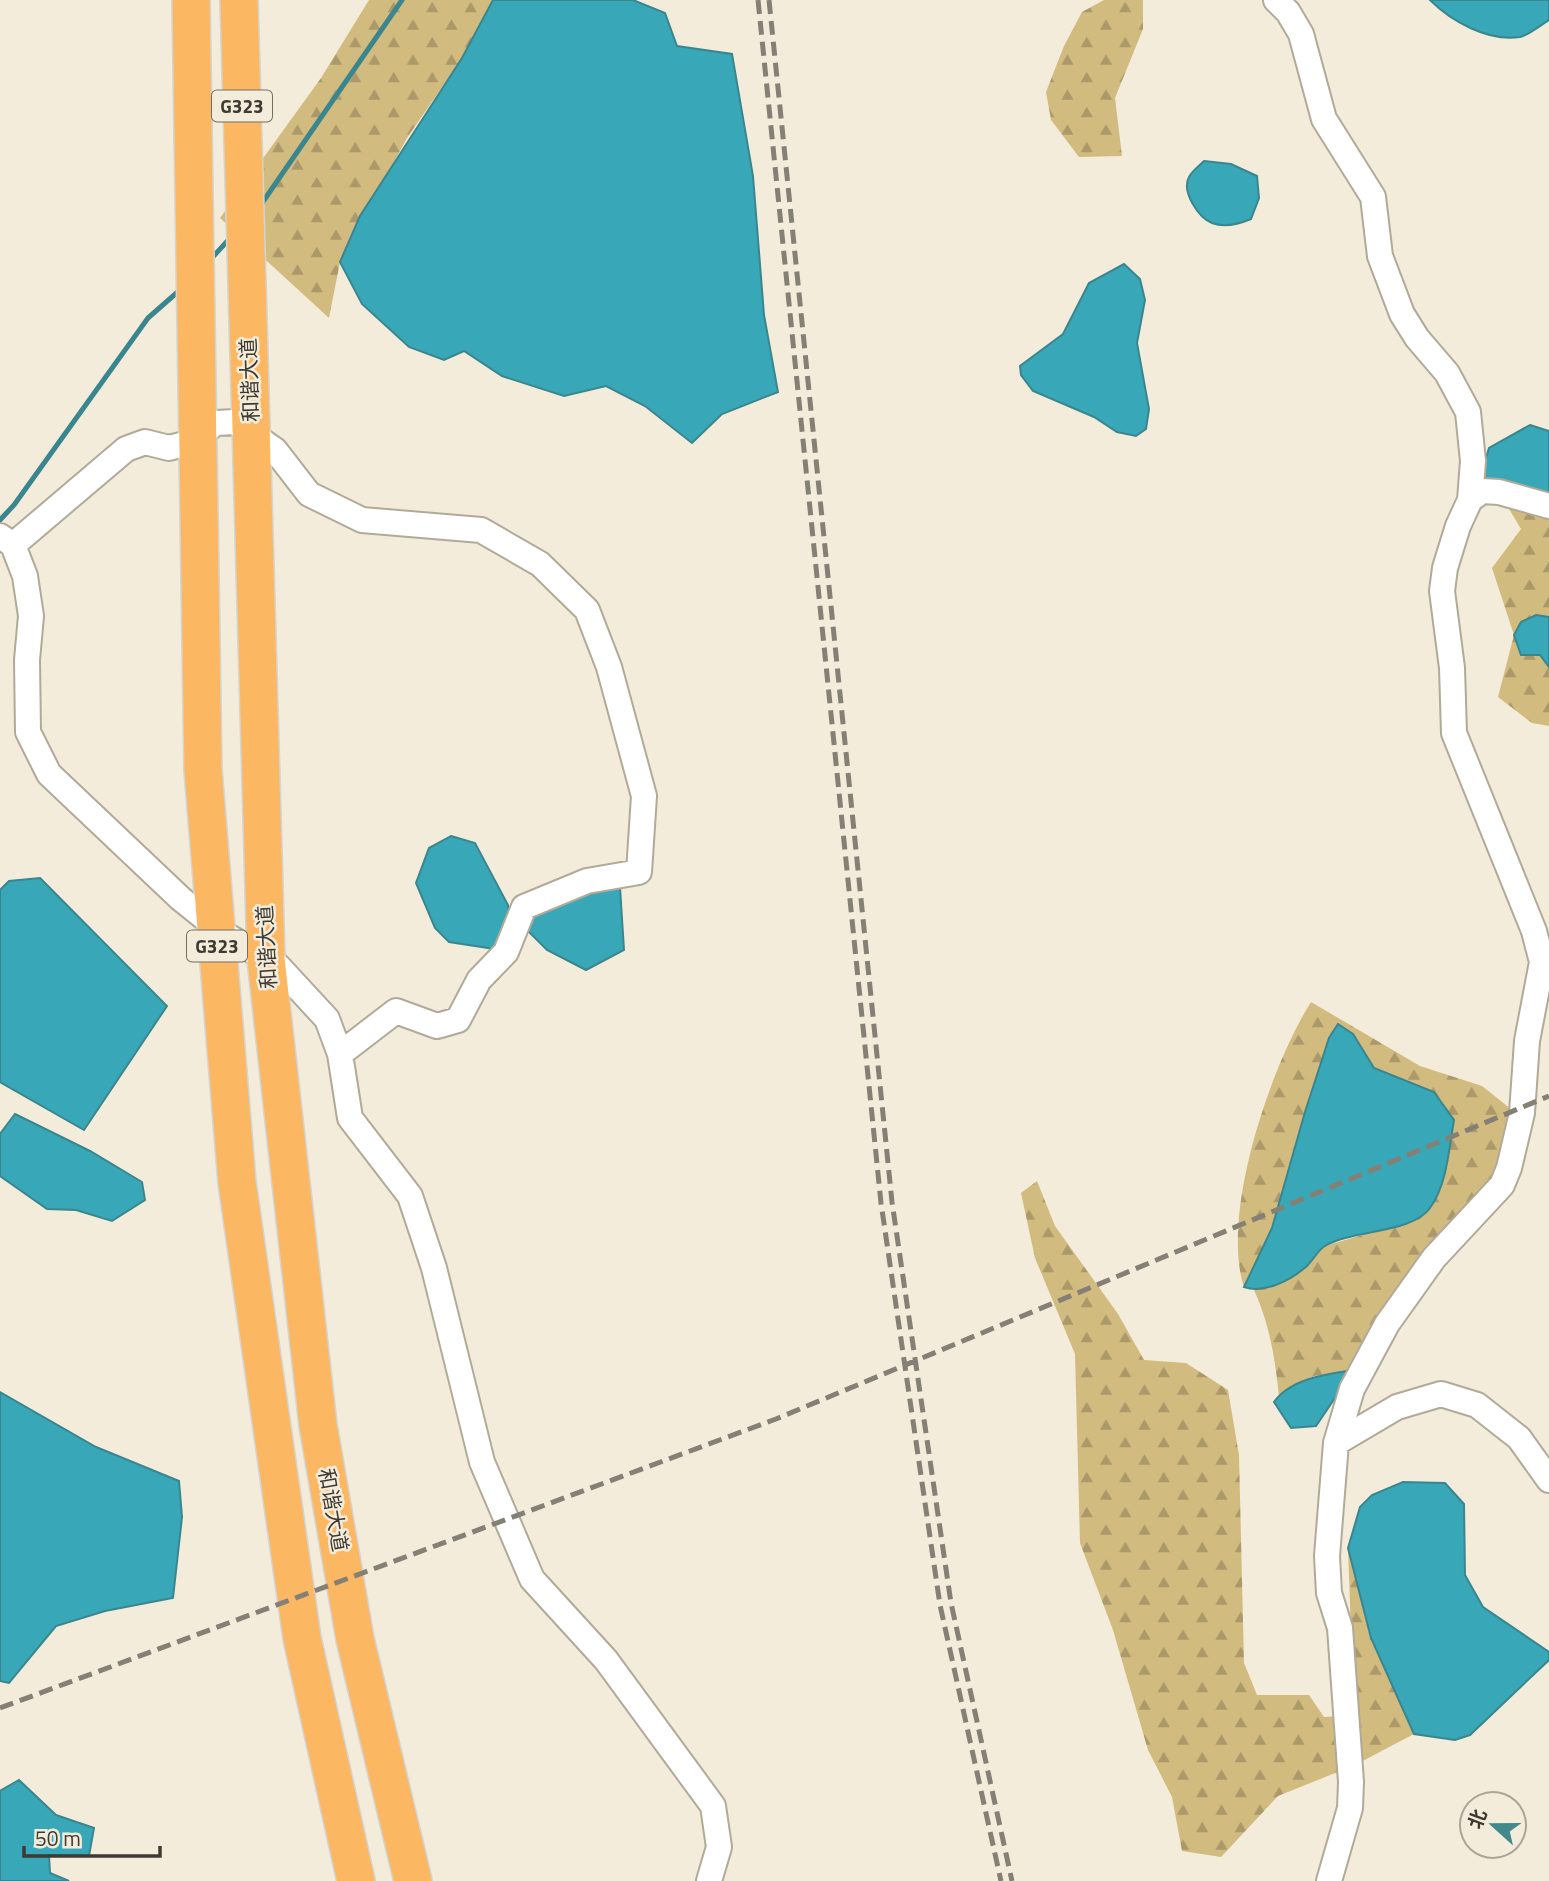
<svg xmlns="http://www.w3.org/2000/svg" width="1549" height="1881" viewBox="0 0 1549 1881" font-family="'Titillium Web','Noto Sans SC',sans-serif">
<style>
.forest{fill:url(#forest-firs)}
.water{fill:#38a7b7;stroke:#3a868f;stroke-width:2}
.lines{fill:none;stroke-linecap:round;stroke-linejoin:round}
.stream{stroke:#3a868f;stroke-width:5}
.minor-casing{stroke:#b1aa98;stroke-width:28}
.highway-casing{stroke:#d4d4d2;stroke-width:40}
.minor{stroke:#fff;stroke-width:24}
.highway{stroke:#fbb762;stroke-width:37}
.rail{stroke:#858075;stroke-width:5;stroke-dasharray:14 7;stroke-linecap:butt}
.labels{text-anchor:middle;stroke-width:5;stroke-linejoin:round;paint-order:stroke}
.shield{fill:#f4ecda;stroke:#746f65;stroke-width:2}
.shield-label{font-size:19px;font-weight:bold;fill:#3d3a33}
.street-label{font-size:21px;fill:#3d3a33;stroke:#f4ecda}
</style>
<defs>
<pattern id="forest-firs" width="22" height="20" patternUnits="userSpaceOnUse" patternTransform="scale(1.75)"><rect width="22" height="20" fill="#d2bb7f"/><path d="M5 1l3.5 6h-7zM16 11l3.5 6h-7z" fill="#ac9969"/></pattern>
</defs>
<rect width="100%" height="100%" fill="#f4ecda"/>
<path class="forest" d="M 369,0 L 493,0 L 462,58 L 407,138 L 340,262 L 329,318 L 220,218 L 321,78 Z
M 1104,0 L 1143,0 L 1143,29 L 1115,98 L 1122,156 L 1079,157 L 1051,120 L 1046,92 L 1064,46 L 1082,12 Z
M 1499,492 L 1549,506 L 1549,617 L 1536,615 L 1540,655 L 1549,667 L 1549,726 L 1532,723 L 1498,697 L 1514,635 L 1492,568 L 1521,529 Z
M 1311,1002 L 1420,1066 L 1482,1086 L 1511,1109 L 1511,1135 L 1493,1180 L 1354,1370 L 1314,1376 L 1279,1396 C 1275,1359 1270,1325 1254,1290 L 1284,1282 L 1307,1266 L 1324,1246 L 1416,1220 L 1434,1092 L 1374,1068 L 1353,1034 L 1329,1038 L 1272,1228 L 1244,1287 C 1220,1214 1271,1065 1311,1002 Z
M 1037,1181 L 1055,1226 L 1118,1314 L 1144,1360 L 1186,1363 L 1228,1390 L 1239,1455 L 1244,1663 L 1257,1695 L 1309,1695 L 1324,1717 L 1357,1715 L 1353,1687 L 1348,1548 L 1371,1638 L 1414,1734 L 1355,1765 L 1278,1796 L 1221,1857 L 1182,1851 L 1172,1797 L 1148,1750 L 1113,1630 L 1080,1543 L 1075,1354 L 1035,1258 L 1021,1193 Z"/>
<path class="water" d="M 493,0 L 633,0 L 665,13 L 677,46 L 732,54 L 753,176 L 764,315 L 778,392 L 722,414 L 692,443 L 645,406 L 606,386 L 564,396 L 502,376 L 464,351 L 444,360 L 409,347 L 362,304 L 340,262 L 360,216 L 462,58 Z
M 1430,0 L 1549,0 L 1549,20 C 1541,25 1529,35 1520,37 C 1488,42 1451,21 1430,0 Z
M 1204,161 L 1231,164 L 1257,176 L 1259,198 L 1251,219 C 1239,224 1225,228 1212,223 C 1199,218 1181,192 1189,177 C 1192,171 1199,166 1204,161 Z
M 1124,264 L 1140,279 L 1145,300 L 1137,343 L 1149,409 L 1146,429 L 1136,436 L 1117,432 L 1094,417 L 1033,391 L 1021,375 L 1020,366 L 1063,334 L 1089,283 Z
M 1530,425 L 1549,431 L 1549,506 L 1483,482 L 1481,474 L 1489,448 Z
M 1536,615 L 1549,617 L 1549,667 L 1540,655 L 1521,655 L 1514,635 L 1521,622 Z
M 451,836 L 475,843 L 508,905 L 510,928 L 494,949 L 449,942 L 435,928 L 416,883 L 429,848 Z
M 40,878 L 167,1006 L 84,1130 L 0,1082 L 0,890 L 9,881 Z
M 620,887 L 624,950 L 586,970 L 547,950 L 526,929 L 532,913 L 587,890 Z
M 1338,1024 L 1353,1034 L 1374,1068 L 1434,1092 L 1454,1120 C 1449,1148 1447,1185 1430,1208 C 1413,1233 1351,1230 1325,1246 C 1318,1250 1313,1260 1307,1266 C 1291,1280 1265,1294 1244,1287 L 1272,1228 L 1305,1112 L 1329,1038 Z
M 15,1114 L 90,1151 L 142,1182 L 145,1200 L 112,1221 L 76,1210 L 47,1209 L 0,1176 L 0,1134 Z
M 1354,1370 L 1316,1426 L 1291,1428 L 1274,1402 C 1291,1378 1328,1374 1354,1370 Z
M 0,1392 L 96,1447 L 179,1481 L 182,1517 L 173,1598 L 105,1611 L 56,1626 L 9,1683 L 0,1681 Z
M 1403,1482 L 1445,1483 L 1464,1504 L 1465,1575 L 1483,1607 L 1549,1652 L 1549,1660 L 1470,1735 L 1455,1740 L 1414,1734 L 1371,1638 L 1348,1548 L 1360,1507 L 1372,1495 Z
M 19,1780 L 56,1815 L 94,1828 L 89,1856 L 49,1855 L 50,1873 L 69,1881 L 0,1881 L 0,1791 Z"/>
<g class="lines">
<path class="stream" d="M 260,206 L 402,0
M 210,260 L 232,236
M 0,520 L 14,505 L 148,318 L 181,289"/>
<g class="minor-casing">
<path id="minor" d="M 1276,0 L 1288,12 L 1301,34 L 1324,119 L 1373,197 L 1380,256 L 1402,314 L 1417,338 L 1447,373 L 1468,412 L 1473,461 L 1470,500
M 0,536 L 13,545 L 25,576 L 31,616 L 27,660 L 28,732 L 49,774 L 181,899 L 226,935 L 278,966 L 327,1019 L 340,1054 L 350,1118 L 410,1196 L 434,1268 L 482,1462 L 532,1579 L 606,1660 L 713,1806 L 719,1847 L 709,1881
M 13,545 L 126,449 L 145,442 L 169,448 L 188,443 L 216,423 L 235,422 L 275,450 L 309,494 L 362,520 L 481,530 L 540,564 L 587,610 L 609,667 L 644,796 L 639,872 L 587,881 L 524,907 L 506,952 L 479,980 L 458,1020 L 437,1026 L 396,1011 L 340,1054
M 1336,1443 L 1397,1407 L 1441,1394 L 1477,1405 L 1519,1438 L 1549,1480
M 1329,1881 L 1350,1808 L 1351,1782 L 1340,1628 L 1329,1593 L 1327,1556 L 1336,1443 L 1352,1389 L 1387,1324 L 1434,1258 L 1502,1185 L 1509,1168 L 1522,1113 L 1527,1041 L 1542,962 L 1534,931 L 1454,733 L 1452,668 L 1442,591 L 1445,568 L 1458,526 L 1470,500 L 1482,491 L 1499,492 L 1549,506"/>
</g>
<g class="highway-casing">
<path id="highway" d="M 191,0 L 203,770 L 237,1182 L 302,1638 L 356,1881
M 239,0 L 266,959 L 318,1425 L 355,1639 L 413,1881"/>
</g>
<use href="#minor" class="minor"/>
<use href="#highway" class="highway"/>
<path class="rail" d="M 758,0 L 881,1203 L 940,1605 L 1001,1881
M 769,0 L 892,1202 L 951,1603 L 1012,1881
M 0,1708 L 776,1419 L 1549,1096"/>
</g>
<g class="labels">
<g class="shield">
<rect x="212" y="90.5" width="60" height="31" rx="5"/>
<rect x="187" y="930.5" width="60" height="31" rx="5"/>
</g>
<g class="shield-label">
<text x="242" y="113">G323</text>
<text x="217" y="953">G323</text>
</g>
<g class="street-label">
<text transform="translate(250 380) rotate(-92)" y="7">和谐大道</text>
<text transform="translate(267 947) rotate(-93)" y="7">和谐大道</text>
<text transform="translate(333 1510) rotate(80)" y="7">和谐大道</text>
</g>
</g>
<g transform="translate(1493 1825) rotate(291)"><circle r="33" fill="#f4ecda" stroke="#aba597" stroke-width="2"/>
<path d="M0-5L12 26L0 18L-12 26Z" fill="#41898a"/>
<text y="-10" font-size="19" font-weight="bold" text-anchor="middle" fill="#3d3a33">北</text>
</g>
<path d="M24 1846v10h136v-10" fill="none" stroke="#3d3a33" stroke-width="3.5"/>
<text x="35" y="1846" font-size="21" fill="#3d3a33" stroke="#f4ecda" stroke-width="5" paint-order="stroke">50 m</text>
</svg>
